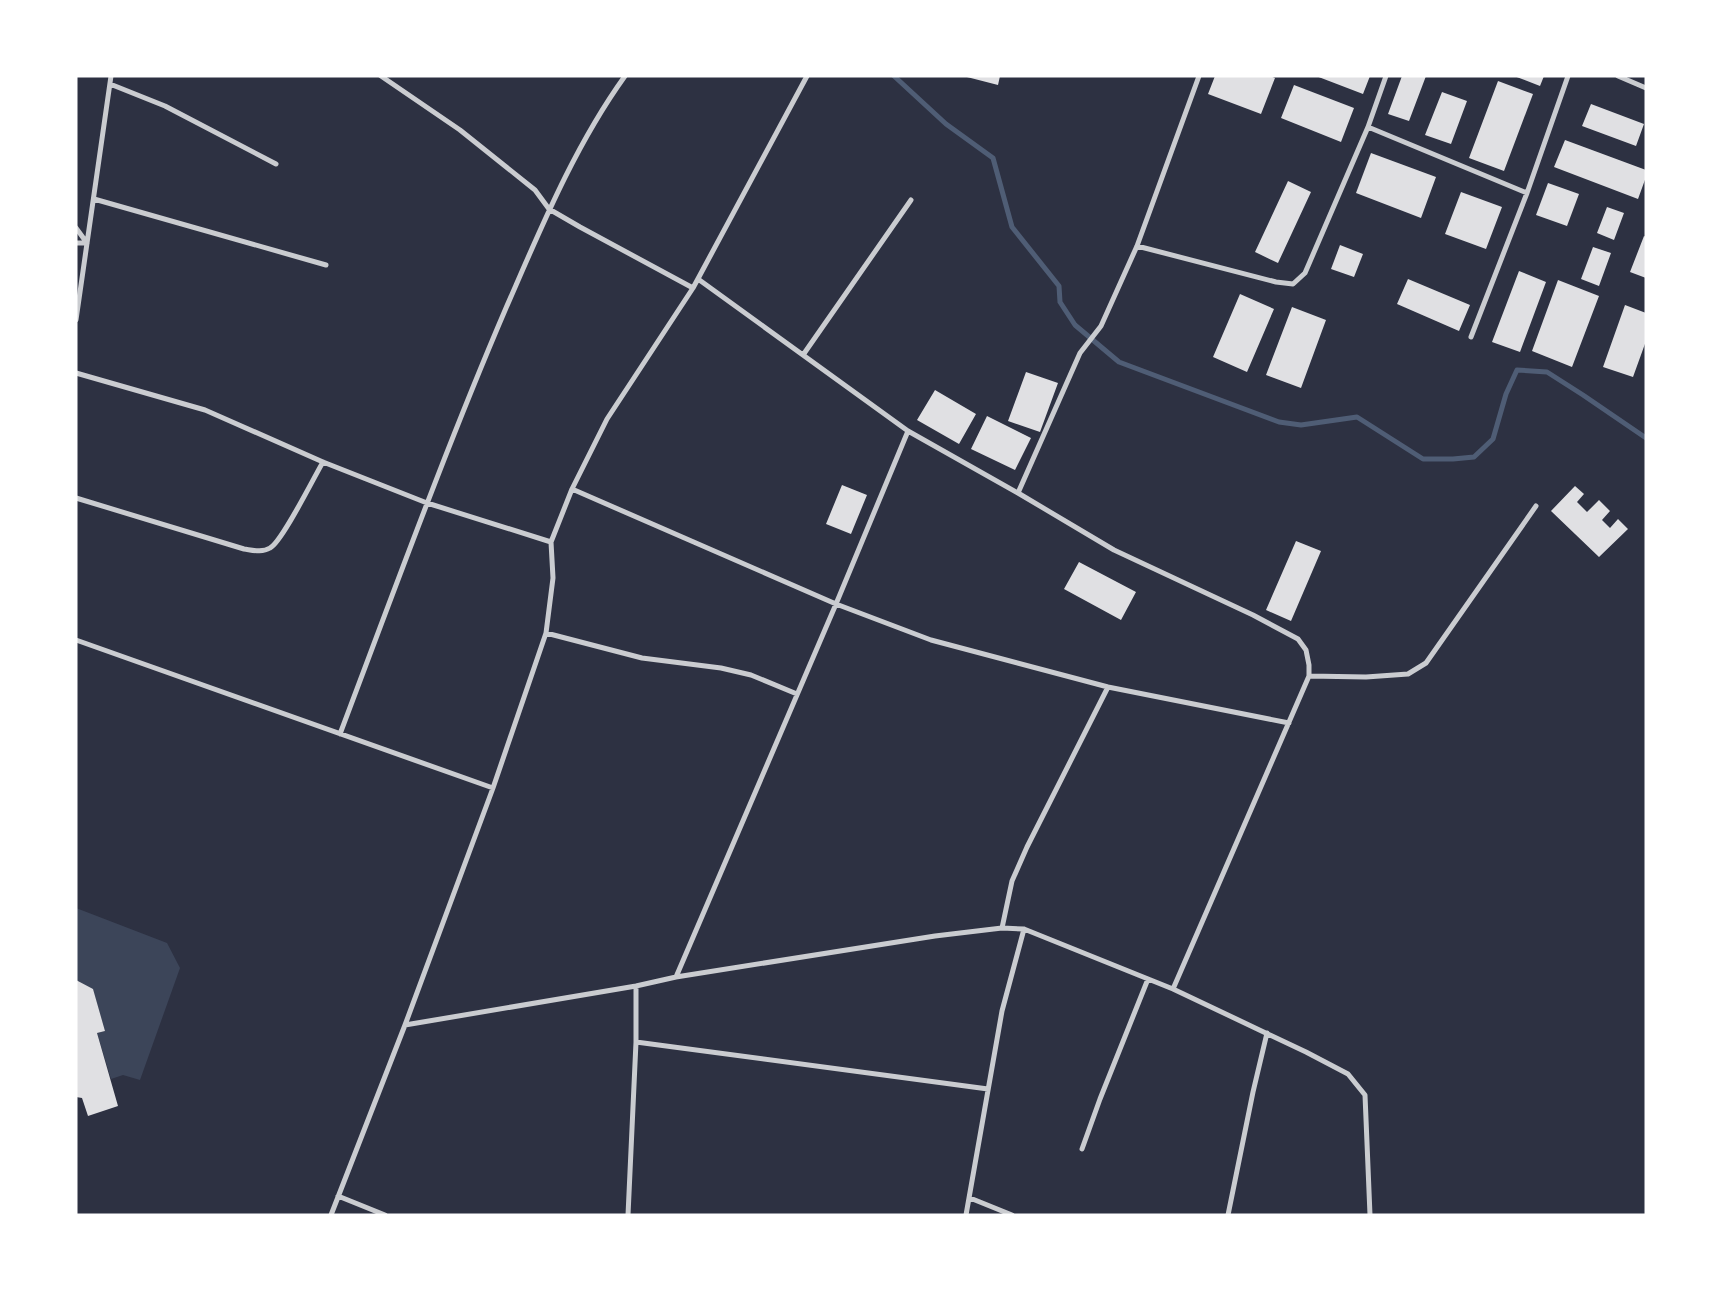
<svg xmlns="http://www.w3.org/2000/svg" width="1722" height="1291" viewBox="0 0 1722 1291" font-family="Cabin,sans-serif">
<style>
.green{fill:#3c4559}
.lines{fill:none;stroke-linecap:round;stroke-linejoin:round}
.stream{stroke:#4f5d75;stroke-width:5}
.building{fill:#e0e0e3}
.minor{stroke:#caccd0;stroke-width:5}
</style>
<rect width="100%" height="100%" fill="#2d3142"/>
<path class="green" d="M 76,908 L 167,943 L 180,968 L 140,1080 L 123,1075 L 111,1079 L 97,1033 L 105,1031 L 93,990 L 76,980 Z"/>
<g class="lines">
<path class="stream" d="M 894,76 L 946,124 L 993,158 L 1012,227 L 1059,286 L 1060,302 L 1075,325 L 1119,362 L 1279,422 L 1301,425 L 1357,417 L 1423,459 L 1453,459 L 1474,457 L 1493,439 L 1506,394 L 1517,370 L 1547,372 L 1583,395 L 1646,438"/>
</g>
<path class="building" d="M 963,76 L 1000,76 L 998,85 Z
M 1215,76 L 1270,76 L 1275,78 L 1261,114 L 1208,94 Z
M 1316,76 L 1370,76 L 1363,94 Z
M 1402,76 L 1426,76 L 1409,121 L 1388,114 Z
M 1514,76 L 1544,76 L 1540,86 Z
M 1498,81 L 1533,94 L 1504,171 L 1469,158 Z
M 1294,85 L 1354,108 L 1341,142 L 1281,118 Z
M 1442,92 L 1467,101 L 1451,144 L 1425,135 Z
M 1591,104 L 1644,124 L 1636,146 L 1582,126 Z
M 1565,140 L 1646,170 L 1646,177 L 1638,199 L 1554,167 Z
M 1371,153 L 1436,177 L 1421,218 L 1356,193 Z
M 1288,181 L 1311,192 L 1278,263 L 1255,252 Z
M 1548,183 L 1579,194 L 1567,226 L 1536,215 Z
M 1461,192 L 1502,207 L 1486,249 L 1445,234 Z
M 1607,207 L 1624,213 L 1614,240 L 1597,233 Z
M 1644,236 L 1646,237 L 1646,278 L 1630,272 Z
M 1340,245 L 1363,254 L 1354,277 L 1331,269 Z
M 1593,247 L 1611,253 L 1599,286 L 1581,279 Z
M 1519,271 L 1546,282 L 1520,352 L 1492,342 Z
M 1408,279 L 1470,305 L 1459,331 L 1397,304 Z
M 1558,280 L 1599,296 L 1572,367 L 1532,351 Z
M 1240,294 L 1274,309 L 1247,372 L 1213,357 Z
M 1625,305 L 1646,313 L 1646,341 L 1633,377 L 1603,367 Z
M 1292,307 L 1326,320 L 1301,388 L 1266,375 Z
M 1026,372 L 1058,383 L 1040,432 L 1008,421 Z
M 935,390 L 976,414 L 959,444 L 917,420 Z
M 987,416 L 1031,438 L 1015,470 L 971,449 Z
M 842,485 L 867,495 L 851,534 L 826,524 Z
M 1575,486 L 1584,494 L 1577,502 L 1587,512 L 1599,500 L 1610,511 L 1602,520 L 1610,528 L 1618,519 L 1628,529 L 1599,557 L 1551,511 Z
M 1296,541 L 1321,551 L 1291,621 L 1266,610 Z
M 1079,562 L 1136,592 L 1121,620 L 1064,589 Z
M 76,980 L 93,989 L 105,1031 L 97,1033 L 118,1106 L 88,1116 L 82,1098 L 76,1097 Z"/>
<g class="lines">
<path class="minor" d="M 381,76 L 460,130 L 535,190 L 549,209 L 580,227 L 693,288
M 1618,76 L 1646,88
M 110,84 L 165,106 L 276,164
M 1368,127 L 1527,193
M 94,199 L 326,265
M 76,228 L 87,243
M 76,243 L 87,243
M 1137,246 L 1276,282 L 1293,284 L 1305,273 L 1368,127 L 1386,76
M 698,279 L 908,431 L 1018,493 L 1114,550 L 1253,615 L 1298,639 L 1306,650 L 1309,665 L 1309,676 L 1173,989
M 76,320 L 111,76
M 1471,337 L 1527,193 L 1568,76
M 803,355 L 911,200
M 76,373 L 205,410 L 323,462 L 427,503 L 551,542
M 572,489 L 836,604 L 931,640 L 1108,687 L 1289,723
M 1018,493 L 1080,353 L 1101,326 L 1137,246 L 1199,76
M 76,498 L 244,549 C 252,550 262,553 270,548 C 282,542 314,477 323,462
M 546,633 L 642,658 L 721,668 L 751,675 L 797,694
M 76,640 L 493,788
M 1309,676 L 1366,677 L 1408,674 L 1426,663 L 1536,506
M 340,734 C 394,591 446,448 506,308 C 541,228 574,147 625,76
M 1002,928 L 1012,881 L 1027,847 L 1108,687
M 676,977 L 836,604 L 908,431
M 405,1025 L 636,986 L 676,977 L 935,936 L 1002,928 L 1024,929 L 1173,989 L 1306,1052 L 1348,1074 L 1365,1095 L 1370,1215
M 636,1042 L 988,1089
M 1082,1149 L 1100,1099 L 1148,979
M 338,1196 L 385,1215
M 970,1198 L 1012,1215
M 331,1215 L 405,1025 L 493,788 L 546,633 L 553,578 L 551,542 L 572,489 L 607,419 L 693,288 L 807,76
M 628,1215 L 636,1042 L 636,986
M 966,1215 L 1002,1011 L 1024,929
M 1228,1215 L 1253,1092 L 1267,1033"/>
</g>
<rect width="1722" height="1291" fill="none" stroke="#ffffff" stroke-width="155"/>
</svg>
